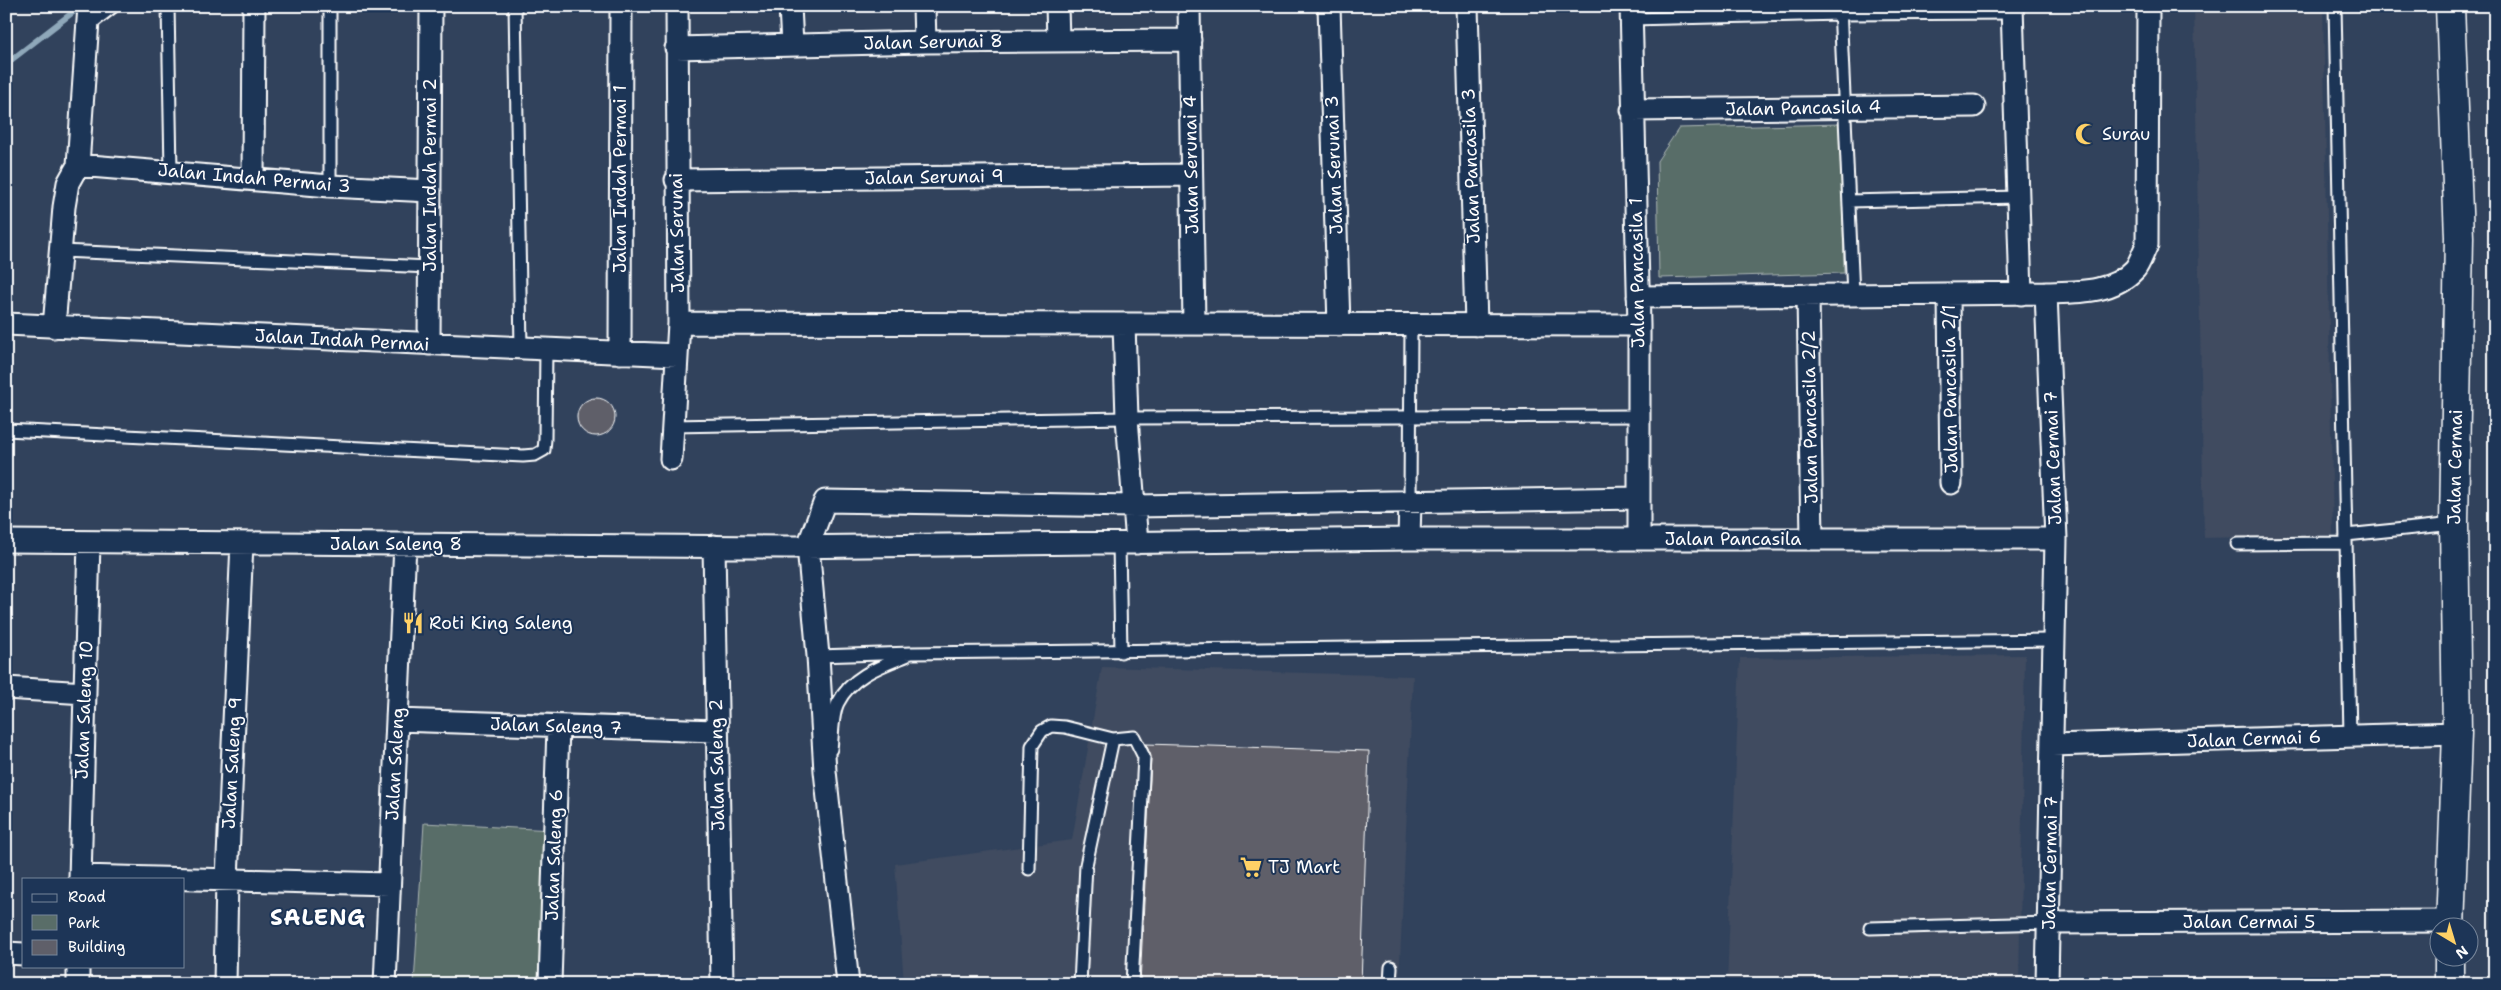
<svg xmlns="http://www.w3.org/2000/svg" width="2501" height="990" viewBox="0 0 2501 990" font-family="'Shantell Sans',sans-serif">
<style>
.built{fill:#3f4b60}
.green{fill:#596d68;stroke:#acb6b4}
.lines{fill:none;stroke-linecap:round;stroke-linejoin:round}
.stream{stroke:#8fa8ba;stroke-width:6}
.building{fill:#5f5f69;stroke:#fff}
.lane-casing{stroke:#fff;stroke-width:15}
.street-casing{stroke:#fff;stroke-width:25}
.secondary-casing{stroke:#fff;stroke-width:31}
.lane{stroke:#1d3557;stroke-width:11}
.street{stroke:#1d3557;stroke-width:21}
.secondary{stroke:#1d3557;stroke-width:28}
.labels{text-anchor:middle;stroke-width:4;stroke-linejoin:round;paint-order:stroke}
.street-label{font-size:18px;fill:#fff;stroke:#1d3557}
.poi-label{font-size:18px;fill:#fff;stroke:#1d3557;text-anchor:start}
.district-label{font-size:22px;font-weight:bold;letter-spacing:1px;fill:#fff;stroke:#1d3557}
</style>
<rect width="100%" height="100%" fill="#31425c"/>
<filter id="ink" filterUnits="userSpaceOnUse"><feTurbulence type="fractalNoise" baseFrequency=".02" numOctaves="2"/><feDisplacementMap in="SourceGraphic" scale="10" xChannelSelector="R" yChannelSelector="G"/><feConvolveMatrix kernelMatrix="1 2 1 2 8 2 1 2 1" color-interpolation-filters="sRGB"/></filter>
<g filter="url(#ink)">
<path class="built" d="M 2194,6 L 2323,6 L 2333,535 L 2204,538 Z
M 2025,655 L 2019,984 L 1727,984 L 1740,658 Z
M 1102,667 L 1413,676 L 1399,984 L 904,984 L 895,864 L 1072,840 Z"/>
<path class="green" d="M 1841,124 L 1844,273 L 1659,278 L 1657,161 L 1679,128 Z
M 424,823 L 552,830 L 542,984 L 414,984 Z"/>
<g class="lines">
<path class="stream" d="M 6,64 L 81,6"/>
</g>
<path class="building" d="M577 417a19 19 0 1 1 38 0a19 19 0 1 1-38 0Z
M 1146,744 L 1369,751 L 1361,984 L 1140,984 L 1151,757 Z"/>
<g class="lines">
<g class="lane-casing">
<path id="lane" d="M 168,6 L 171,171
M 515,6 L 521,348
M 2335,6 L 2350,736
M 1840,7 L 1853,295
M 1631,19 L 1840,14 L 2013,13
M 88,26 L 114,6
M 330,186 L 330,6
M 1849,201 L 2018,197
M 61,251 L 430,267
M 672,426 L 1127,418 L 1639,416
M 6,430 L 523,456 L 535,455 L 544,450 L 545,439 L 546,349
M 1410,501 L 1411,325
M 2346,535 L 2454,524
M 1119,543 L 1121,652
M 2237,544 L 2346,543
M 818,656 L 912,653 L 2054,640
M 831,749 C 833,735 832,715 838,703 C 851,676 881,666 906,656
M 1029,869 L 1032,746 L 1042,731 L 1051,726 L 1065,727 L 1113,739 L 1134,737 L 1144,757 L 1132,984
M 1870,928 L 2049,923
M 1080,984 L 1086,865 L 1113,739
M 1390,984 L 1391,967"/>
</g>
<g class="street-casing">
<path id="street" d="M 790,6 L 792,45
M 924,6 L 925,42
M 1057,6 L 1058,40
M 1189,6 L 1194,324
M 1329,6 L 1339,325
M 1467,6 L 1476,325
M 1631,6 L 1639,325 L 1639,539
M 2012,6 L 2021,294
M 676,48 L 925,42 L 1190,40
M 1632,110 L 1974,106
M 78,165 L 330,186 L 430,191
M 253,179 L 254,6
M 676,180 L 1191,175
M 1949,294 L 1951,483
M 1808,295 L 1812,539
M 1638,297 L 2046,293
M 679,323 L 1639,325
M 6,324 L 677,355
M 1124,324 L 1127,418 L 1137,543
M 54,327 L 64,207 L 68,183 L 78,165 L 89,6
M 429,344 L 431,6
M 620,353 L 621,6
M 671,459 L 679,323 L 677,6
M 1409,539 L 1410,501
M 6,541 L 785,547 L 1409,539 L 2056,539
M 714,546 L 722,984
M 6,688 L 85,693
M 397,720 L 715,731
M 2052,745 L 2457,733
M 80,876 L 389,884
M 80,879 L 89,542
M 2049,923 L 2450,921
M 6,953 L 24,954
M 78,984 L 78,966
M 225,984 L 227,879 L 242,543
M 385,984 L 405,544
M 550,984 L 558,726
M 848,984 L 825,771 L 818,656 L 808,546 L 825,501 L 1134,506 L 1639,498
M 2047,984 L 2056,539 L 2046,293 C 2076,292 2112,294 2135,269 C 2140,263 2143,252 2147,245 L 2148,6"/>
</g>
<g class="secondary-casing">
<path id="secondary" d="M 2450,928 L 2457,733 L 2454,524 L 2459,237 L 2450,6
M 2449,984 L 2449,958"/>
</g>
<use href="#lane" class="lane"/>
<use href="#street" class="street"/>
<use href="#secondary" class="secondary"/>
</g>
</g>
<defs>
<g id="mosque-bare" transform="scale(1.725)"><path d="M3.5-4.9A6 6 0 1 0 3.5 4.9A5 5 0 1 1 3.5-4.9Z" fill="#ffd166" stroke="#1d3557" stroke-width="2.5" paint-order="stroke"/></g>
<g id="restaurant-bare" transform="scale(1.725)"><path d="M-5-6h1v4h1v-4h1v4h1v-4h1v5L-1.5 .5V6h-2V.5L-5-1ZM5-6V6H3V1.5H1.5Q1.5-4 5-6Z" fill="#ffd166" stroke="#1d3557" stroke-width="2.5" paint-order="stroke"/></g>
<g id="supermarket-bare" transform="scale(1.725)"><path d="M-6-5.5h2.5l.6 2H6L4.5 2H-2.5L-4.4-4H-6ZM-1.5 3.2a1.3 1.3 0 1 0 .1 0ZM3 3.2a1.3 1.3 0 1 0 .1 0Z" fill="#ffd166" stroke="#1d3557" stroke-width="2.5" paint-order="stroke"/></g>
</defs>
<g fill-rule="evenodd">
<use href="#mosque-bare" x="2086" y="134"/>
<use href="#restaurant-bare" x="413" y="623"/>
<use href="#supermarket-bare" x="1251" y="867"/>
</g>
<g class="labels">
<g class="street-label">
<text transform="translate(933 42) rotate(-1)" y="6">Jalan Serunai 8</text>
<text transform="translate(1803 108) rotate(-1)" y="6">Jalan Pancasila 4</text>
<text transform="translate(1191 165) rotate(-91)" y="6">Jalan Serunai 4</text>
<text transform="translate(1334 165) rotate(-92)" y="6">Jalan Serunai 3</text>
<text transform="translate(1471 166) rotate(-92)" y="6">Jalan Pancasila 3</text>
<text transform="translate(430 175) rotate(-90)" y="6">Jalan Indah Permai 2</text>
<text transform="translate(934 177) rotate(-1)" y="6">Jalan Serunai 9</text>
<text transform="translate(254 178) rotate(5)" y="6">Jalan Indah Permai 3</text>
<text transform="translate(620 179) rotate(-90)" y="6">Jalan Indah Permai 1</text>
<text transform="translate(677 233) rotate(-91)" y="6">Jalan Serunai</text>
<text transform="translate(1637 273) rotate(-91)" y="6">Jalan Pancasila 1</text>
<text transform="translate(342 340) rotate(3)" y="6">Jalan Indah Permai</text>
<text transform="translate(1950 389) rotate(-91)" y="6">Jalan Pancasila 2/1</text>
<text transform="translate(1810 417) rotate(-91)" y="6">Jalan Pancasila 2/2</text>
<text transform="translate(2053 458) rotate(-92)" y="6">Jalan Cermai 7</text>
<text transform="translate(2455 467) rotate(-89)" y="6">Jalan Cermai</text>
<text x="1733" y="545">Jalan Pancasila</text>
<text x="396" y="550">Jalan Saleng 8</text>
<text transform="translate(84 710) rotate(-88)" y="6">Jalan Saleng 10</text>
<text transform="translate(556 726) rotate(2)" y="6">Jalan Saleng 7</text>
<text transform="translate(2254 739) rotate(-2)" y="6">Jalan Cermai 6</text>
<text transform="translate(232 763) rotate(-87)" y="6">Jalan Saleng 9</text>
<text transform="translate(395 764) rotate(-87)" y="6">Jalan Saleng</text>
<text transform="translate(717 765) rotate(-91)" y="6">Jalan Saleng 2</text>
<text transform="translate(554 855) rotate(-88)" y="6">Jalan Saleng 6</text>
<text transform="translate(2050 863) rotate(-89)" y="6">Jalan Cermai 7</text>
<text x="2249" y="928">Jalan Cermai 5</text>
</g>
<g class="poi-label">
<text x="2102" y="140">Surau</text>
<text x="429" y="629">Roti King Saleng</text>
<text x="1268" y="873">TJ Mart</text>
</g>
<g class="district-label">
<text x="318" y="925">SALENG</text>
</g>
</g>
<rect width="2501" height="990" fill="none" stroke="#1d3557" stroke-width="25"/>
<rect x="12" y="12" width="2476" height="965" fill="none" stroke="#fff" stroke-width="2" filter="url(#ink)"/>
<rect x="22" y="878" width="162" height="90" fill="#1d3557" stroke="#77869a"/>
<rect x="32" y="894" width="25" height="8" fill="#1d3557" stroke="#77869a"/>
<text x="68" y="902" font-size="15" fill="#ffffff">Road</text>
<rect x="32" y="915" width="25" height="15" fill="#596d68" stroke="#77869a"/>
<text x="68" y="928" font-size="15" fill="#ffffff">Park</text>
<rect x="32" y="940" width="25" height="15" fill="#5f5f69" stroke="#77869a"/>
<text x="68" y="952" font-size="15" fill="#ffffff">Building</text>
<g transform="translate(2454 942) rotate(142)"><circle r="24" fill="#1d3557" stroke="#77869a"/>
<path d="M0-4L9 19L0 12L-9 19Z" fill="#ffd166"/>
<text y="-8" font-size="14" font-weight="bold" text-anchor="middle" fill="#ffffff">N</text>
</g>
</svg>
